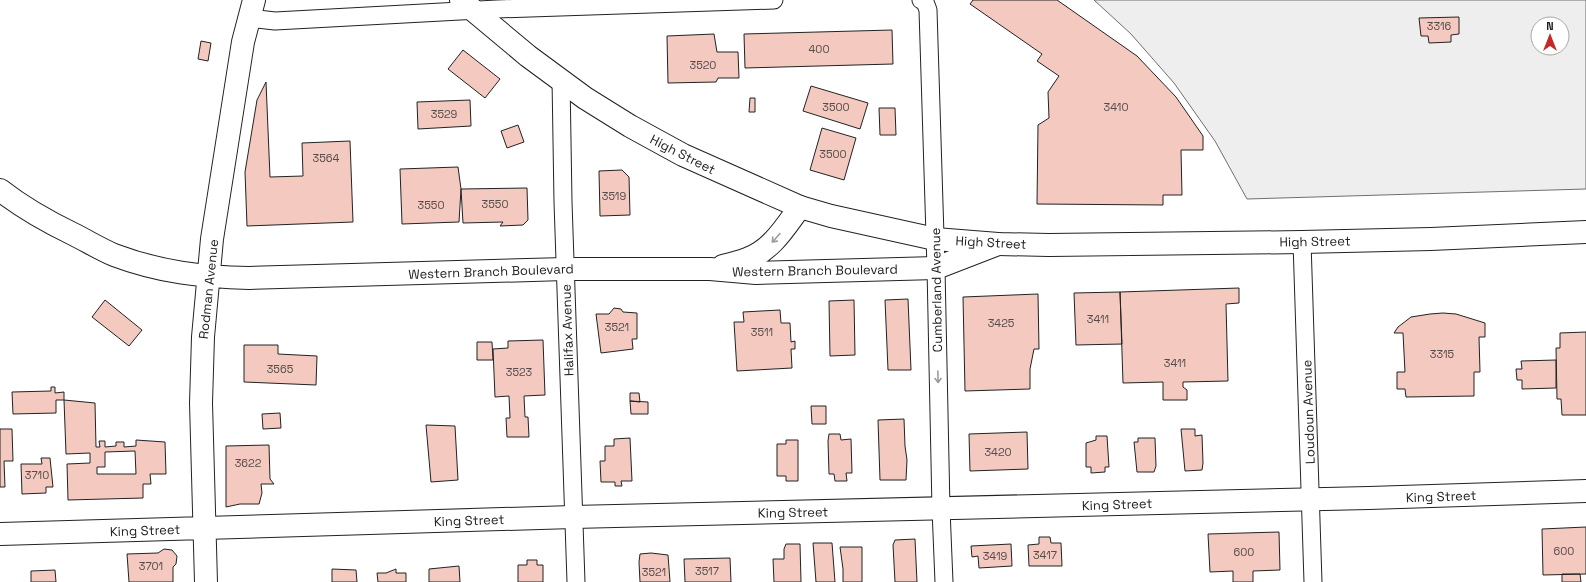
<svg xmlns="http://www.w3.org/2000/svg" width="1586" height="582" viewBox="0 0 1586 582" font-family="'Space Grotesk',sans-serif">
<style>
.green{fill:#eee;stroke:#6f6f6f;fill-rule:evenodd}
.building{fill:#f3c9c0;stroke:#222;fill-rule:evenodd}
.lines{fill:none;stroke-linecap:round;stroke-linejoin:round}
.street-casing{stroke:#222;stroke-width:19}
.secondary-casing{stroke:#222;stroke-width:24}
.primary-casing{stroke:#222;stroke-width:24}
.street{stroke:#fff;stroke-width:17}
.secondary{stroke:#fff;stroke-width:22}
.primary{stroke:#fff;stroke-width:22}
.oneway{stroke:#9c9c9c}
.labels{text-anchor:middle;stroke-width:3;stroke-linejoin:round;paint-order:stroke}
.number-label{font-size:11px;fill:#564c4a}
.street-label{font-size:13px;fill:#222;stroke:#fff}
</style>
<rect width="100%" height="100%" fill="#fff"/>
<path class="green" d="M 1094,0 L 1586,0 L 1586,189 L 1247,199 L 1215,141 L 1174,83 L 1131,34 ZM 1538,24 L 1562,24 L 1562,48 L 1538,48 Z"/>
<path class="building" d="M 973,0 L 1057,0 L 1137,56 L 1176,97 L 1203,136 L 1203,150 L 1181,150 L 1182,195 L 1163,195 L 1163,205 L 1037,204 L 1038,125 L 1049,118 L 1048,92 L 1059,76 L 1037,61 L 1042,54 L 970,4 Z
M 1459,17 L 1459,34 L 1451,35 L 1451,42 L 1429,43 L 1428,36 L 1421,36 L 1419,18 Z
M 892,30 L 893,64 L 745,68 L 744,34 Z
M 714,34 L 717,52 L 738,52 L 739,78 L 718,78 L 716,82 L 668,83 L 667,36 Z
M 201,41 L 211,43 L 208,61 L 198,59 Z
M 463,50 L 500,79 L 485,98 L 448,69 Z
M 266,82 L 270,177 L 303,176 L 302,143 L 350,141 L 353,222 L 247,226 L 245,172 L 257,100 Z
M 811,86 L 868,103 L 860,129 L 803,111 Z
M 750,98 L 755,98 L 755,112 L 749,112 Z
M 470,100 L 471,126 L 418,129 L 417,102 Z
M 879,108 L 895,108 L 896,135 L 880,135 Z
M 518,125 L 524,142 L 507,148 L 501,131 Z
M 822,128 L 856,138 L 844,180 L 810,170 Z
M 458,167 L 461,189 L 459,222 L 402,224 L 400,169 Z
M 622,170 L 629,177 L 630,215 L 600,216 L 599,171 Z
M 527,188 L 528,220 L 523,225 L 500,226 L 503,222 L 463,223 L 461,189 Z
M 1239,288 L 1239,303 L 1226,304 L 1228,381 L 1183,382 L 1183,387 L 1187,390 L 1187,400 L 1163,400 L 1163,382 L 1123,383 L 1120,292 Z
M 1120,292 L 1122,344 L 1076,345 L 1074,293 Z
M 1038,294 L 1039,349 L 1034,349 L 1030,369 L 1030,389 L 965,391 L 963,297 Z
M 908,299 L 911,370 L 888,370 L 885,300 Z
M 105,300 L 142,330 L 129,346 L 92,317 Z
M 854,300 L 855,355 L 830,356 L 829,301 Z
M 614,308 L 621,309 L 623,312 L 637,313 L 637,339 L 632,339 L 633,349 L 601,353 L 596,314 L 609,314 Z
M 780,310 L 781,323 L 790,323 L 791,342 L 795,341 L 795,349 L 791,349 L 792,368 L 737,371 L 734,322 L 744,322 L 743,312 Z
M 1443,313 L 1456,314 L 1485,323 L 1485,337 L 1479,337 L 1480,372 L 1474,372 L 1474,396 L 1406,397 L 1405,389 L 1397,389 L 1397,372 L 1405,372 L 1403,333 L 1394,333 L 1398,327 L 1411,317 L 1430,314 Z
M 1586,332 L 1586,415 L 1562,415 L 1561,399 L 1557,399 L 1556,348 L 1560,348 L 1560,333 Z
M 543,340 L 545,395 L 524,396 L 525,417 L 528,417 L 529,437 L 507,437 L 506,418 L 510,418 L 509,396 L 495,397 L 493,349 L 508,348 L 508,341 Z
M 477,342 L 492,342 L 493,360 L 477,360 Z
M 244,345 L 278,345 L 278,354 L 317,356 L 316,385 L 244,382 Z
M 1556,360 L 1556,388 L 1522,389 L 1522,380 L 1517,380 L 1516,369 L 1522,369 L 1521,361 Z
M 51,387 L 55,387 L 55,393 L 64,392 L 64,400 L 56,400 L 56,413 L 13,414 L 12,392 L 51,391 Z
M 630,393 L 639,393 L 640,402 L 630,401 Z
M 64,400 L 95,403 L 96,447 L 100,447 L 99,441 L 105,441 L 105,447 L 116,446 L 116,442 L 124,442 L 124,447 L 136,446 L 136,440 L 165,442 L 166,474 L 150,474 L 151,484 L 143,484 L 143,498 L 68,500 L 67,464 L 90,463 L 90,453 L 66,454 ZM 135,451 L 136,474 L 97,474 L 97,467 L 105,467 L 105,452 Z
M 630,401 L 648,402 L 648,414 L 631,414 Z
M 811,406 L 826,406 L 826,424 L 812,424 Z
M 280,413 L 281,428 L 263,429 L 262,414 Z
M 904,419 L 905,446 L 907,460 L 906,480 L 880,480 L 878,420 Z
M 426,425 L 455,426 L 458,480 L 431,482 Z
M 0,429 L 12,429 L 13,461 L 4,461 L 5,487 L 0,487 Z
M 1181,429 L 1195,429 L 1195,436 L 1202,435 L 1203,463 L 1202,470 L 1185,471 Z
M 1027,432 L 1028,469 L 970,471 L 969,434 Z
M 829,434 L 840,434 L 841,440 L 851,439 L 852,473 L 846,473 L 847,481 L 835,481 L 834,474 L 829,474 L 828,441 Z
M 1096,436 L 1107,436 L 1109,467 L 1105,467 L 1105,472 L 1091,473 L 1091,467 L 1086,467 L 1086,443 L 1096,440 Z
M 630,438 L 632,481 L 621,481 L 622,486 L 615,486 L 615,482 L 601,482 L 600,461 L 605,461 L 605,446 L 614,446 L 614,439 Z
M 1138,438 L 1155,438 L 1156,466 L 1154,472 L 1137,472 L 1134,442 L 1138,442 Z
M 786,440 L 798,440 L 798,481 L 786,481 L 786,476 L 777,476 L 777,444 L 786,444 Z
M 269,445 L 270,479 L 274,484 L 261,484 L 262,493 L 259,504 L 240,504 L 226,507 L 226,446 Z
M 41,458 L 50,458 L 53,487 L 46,487 L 46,493 L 22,494 L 21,464 L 42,464 Z
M 1586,527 L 1586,574 L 1543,575 L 1542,529 Z
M 1279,532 L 1280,570 L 1253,571 L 1253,582 L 1233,582 L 1233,571 L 1210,572 L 1208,534 Z
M 1039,537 L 1050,537 L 1051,543 L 1061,543 L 1062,566 L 1029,566 L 1028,545 L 1039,544 Z
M 915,539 L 917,582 L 895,582 L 893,545 L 895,540 Z
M 813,543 L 832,543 L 835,582 L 816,582 Z
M 786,544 L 800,544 L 801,582 L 774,582 L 773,559 L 784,559 L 784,549 Z
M 1011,544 L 1012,566 L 979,568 L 978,556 L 972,557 L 971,546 Z
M 840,547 L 862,547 L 862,582 L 843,582 L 843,569 Z
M 164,549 L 172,550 L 177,556 L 176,564 L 173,567 L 173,582 L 129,582 L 127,554 L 158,553 Z
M 651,553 L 668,555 L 670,582 L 640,582 L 639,562 L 640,554 Z
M 730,558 L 731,582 L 685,582 L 684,559 Z
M 527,560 L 537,560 L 537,565 L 543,565 L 543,582 L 518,582 L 518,565 L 527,565 Z
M 459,566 L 460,582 L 429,582 L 429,569 Z
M 332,569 L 356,570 L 357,582 L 332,582 Z
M 396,569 L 396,573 L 406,573 L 406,582 L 378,582 L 377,573 L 386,573 Z
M 55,570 L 56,582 L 31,582 L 31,571 Z
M 1562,574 L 1580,574 L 1581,582 L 1562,582 Z"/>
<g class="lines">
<g class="street-casing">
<path id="street" d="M 921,0 L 925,2 L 928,10 L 936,268 L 941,509 L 944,582
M 249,18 L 275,21 L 497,9 L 774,0
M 561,79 L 563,202 L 576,582
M 1302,242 L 1313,582"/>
</g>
<g class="secondary-casing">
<path id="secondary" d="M 0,190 C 23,208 48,222 73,234 C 87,241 100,249 114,255 C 159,272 202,277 249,278 L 565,269 L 710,269 L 756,273 L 936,268 L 998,244
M 723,266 C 731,264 739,262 747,259 C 772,250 785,227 800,207
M 0,534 L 573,517 L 1369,498 L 1586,491
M 206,582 L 201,403 L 203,337 L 212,239 L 243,42 L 254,0"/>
</g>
<g class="primary-casing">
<path id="primary" d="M 461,0 L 528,56 L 585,98 L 630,126 L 683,155 L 800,207 L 831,216 L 935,239 L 998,244 L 1049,245 L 1302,242 L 1431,239 L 1586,232"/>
</g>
<use href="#street" class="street"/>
<use href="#secondary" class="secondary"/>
<use href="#primary" class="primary"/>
</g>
<defs><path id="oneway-shaft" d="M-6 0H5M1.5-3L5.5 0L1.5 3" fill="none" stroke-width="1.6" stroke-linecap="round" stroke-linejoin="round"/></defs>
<g class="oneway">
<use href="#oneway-shaft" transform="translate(776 238) rotate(132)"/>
<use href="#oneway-shaft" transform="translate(938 377) rotate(89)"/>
</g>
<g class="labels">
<g class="number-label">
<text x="1439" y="30">3316</text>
<text x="819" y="53">400</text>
<text x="703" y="69">3520</text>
<text x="836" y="111">3500</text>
<text x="1116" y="111">3410</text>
<text x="444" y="118">3529</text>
<text x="833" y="158">3500</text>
<text x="326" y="162">3564</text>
<text x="614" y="200">3519</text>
<text x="495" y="208">3550</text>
<text x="431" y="209">3550</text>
<text x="1098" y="323">3411</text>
<text x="1001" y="327">3425</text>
<text x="617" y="331">3521</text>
<text x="762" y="336">3511</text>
<text x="1442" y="358">3315</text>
<text x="1175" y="367">3411</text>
<text x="280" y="373">3565</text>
<text x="519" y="376">3523</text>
<text x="998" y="456">3420</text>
<text x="248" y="467">3622</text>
<text x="37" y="479">3710</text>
<text x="1564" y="555">600</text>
<text x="1244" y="556">600</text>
<text x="1045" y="559">3417</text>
<text x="995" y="560">3419</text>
<text x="151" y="570">3701</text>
<text x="707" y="575">3517</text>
<text x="654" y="576">3521</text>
</g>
<g class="street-label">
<text transform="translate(683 154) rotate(27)" y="5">High Street</text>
<text transform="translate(1315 241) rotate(-1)" y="5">High Street</text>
<text transform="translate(991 242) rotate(3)" y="5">High Street</text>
<text transform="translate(815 270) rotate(-1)" y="5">Western Branch Boulevard</text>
<text transform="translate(491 271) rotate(-2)" y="5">Western Branch Boulevard</text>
<text transform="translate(208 289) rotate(-84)" y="5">Rodman Avenue</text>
<text transform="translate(936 290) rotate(-91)" y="5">Cumberland Avenue</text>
<text transform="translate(567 330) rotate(-92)" y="5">Halifax Avenue</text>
<text transform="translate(1308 412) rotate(-92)" y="5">Loudoun Avenue</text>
<text transform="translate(1441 496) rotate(-2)" y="5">King Street</text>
<text transform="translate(1117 504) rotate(-2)" y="5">King Street</text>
<text transform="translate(793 512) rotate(-1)" y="5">King Street</text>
<text transform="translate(469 520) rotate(-2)" y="5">King Street</text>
<text transform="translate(145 530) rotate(-2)" y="5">King Street</text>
</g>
</g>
<g transform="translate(1550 36)"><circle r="19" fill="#ffffff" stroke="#a7a7a7"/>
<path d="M0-3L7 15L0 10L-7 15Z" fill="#c62828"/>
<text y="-6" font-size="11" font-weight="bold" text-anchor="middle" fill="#222222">N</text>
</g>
</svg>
